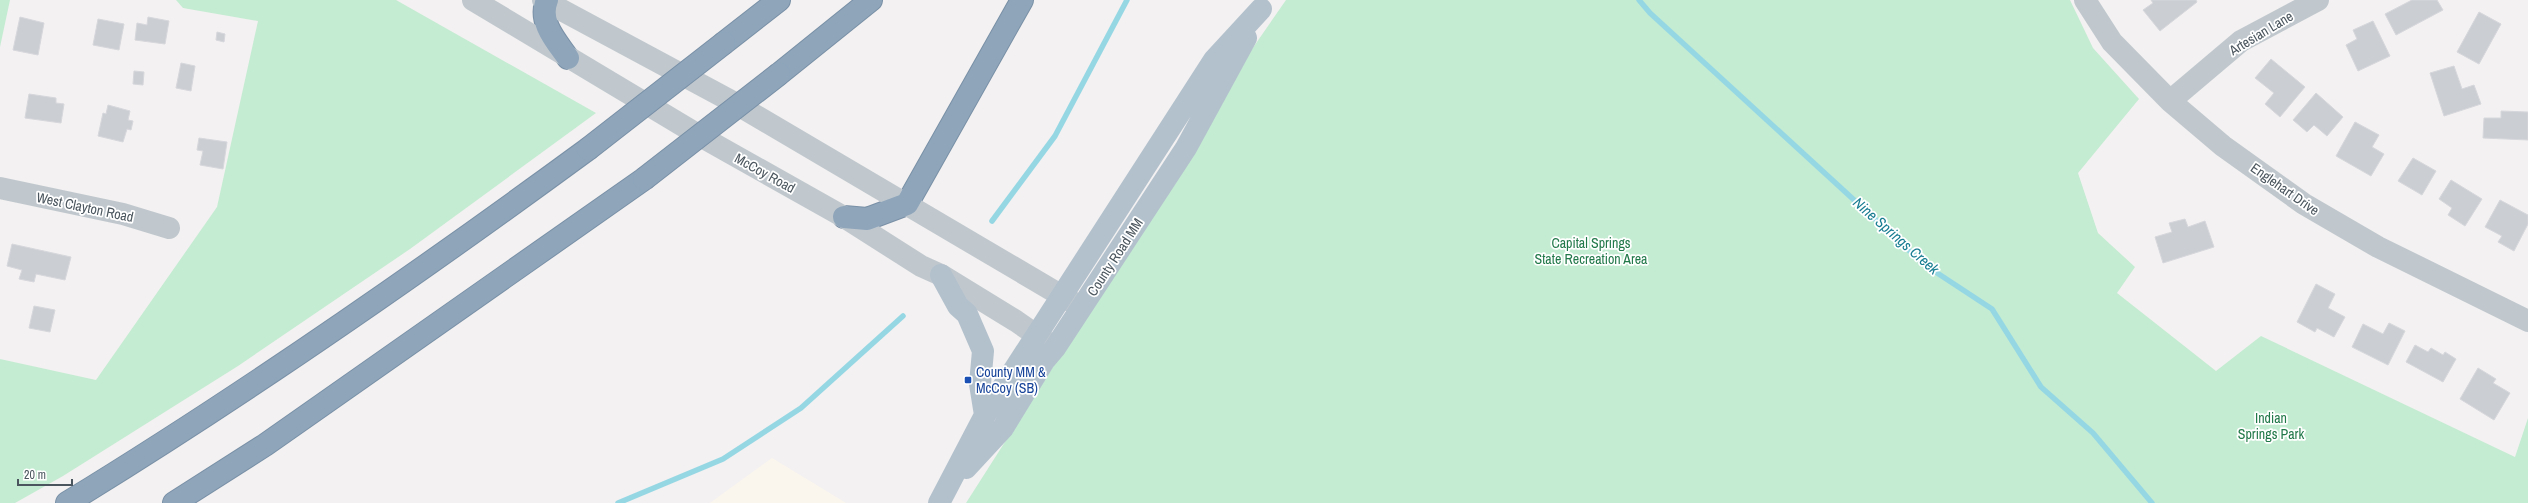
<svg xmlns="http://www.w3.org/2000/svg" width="2528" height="503" viewBox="0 0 2528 503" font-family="'Archivo Narrow',sans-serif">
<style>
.commercial{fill:#fbf6ed}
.green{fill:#c4ecd2}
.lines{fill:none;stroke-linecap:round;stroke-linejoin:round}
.stream{stroke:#96d7e4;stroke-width:5.5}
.building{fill:#cbced3;stroke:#d6d7dc}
.highway-casing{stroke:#7990a6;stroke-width:24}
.minor{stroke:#c0c8ce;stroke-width:22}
.major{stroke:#b3c1cd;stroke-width:22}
.highway{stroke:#8ea5ba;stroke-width:22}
.highway-bridge-casing{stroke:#7990a6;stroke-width:24;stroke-linecap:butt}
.highway-bridge{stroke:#8ea5ba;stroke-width:22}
.transit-dot{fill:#1a4fb4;stroke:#fff;stroke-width:1.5}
.labels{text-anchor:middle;stroke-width:3.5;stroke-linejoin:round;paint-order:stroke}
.street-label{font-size:14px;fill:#4a555d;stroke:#fff}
.park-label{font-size:14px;fill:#217849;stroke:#fff}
.transit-label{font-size:14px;fill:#164399;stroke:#fff;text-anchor:start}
.water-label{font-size:15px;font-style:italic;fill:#197d92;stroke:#fff}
</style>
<rect width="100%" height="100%" fill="#f3f1f1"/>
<path class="commercial" d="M 772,458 L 846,503 L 847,503 L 710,503 Z"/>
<path class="green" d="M 0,0 L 10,0 L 0,47 Z
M 176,0 L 396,0 L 596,113 L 410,249 L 238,366 L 63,476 L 15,503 L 0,503 L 0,359 L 96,380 L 217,207 L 258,21 L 183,8 Z
M 1286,0 L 2070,0 L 2093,48 L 2139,99 L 2078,173 L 2098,233 L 2135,267 L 2117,293 L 2216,371 L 2261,336 L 2515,457 L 2528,418 L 2528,503 L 966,503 L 1137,235 L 1234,75 Z"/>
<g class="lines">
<path class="stream" d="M 1639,0 L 1650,13 L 1925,265 L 1992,309 L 2041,387 L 2093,433 L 2152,503
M 992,221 L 1055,136 L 1127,0
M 618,503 L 723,459 L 801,408 L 903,316"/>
</g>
<path class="building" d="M 2151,0 L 2196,0 L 2197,2 L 2160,31 L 2143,10 L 2153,3 Z
M 2412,0 L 2437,0 L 2443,10 L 2396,35 L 2385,14 Z
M 2479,12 L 2501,24 L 2479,64 L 2457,52 Z
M 20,17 L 44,23 L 38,55 L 13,50 Z
M 148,17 L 169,21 L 165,44 L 135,40 L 137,23 L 147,25 Z
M 98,19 L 124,24 L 119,50 L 93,45 Z
M 2373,21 L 2390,56 L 2358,71 L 2346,45 L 2357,39 L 2353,30 Z
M 217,32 L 225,34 L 224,42 L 216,40 Z
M 2271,59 L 2305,87 L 2280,117 L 2265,104 L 2274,93 L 2255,78 Z
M 181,63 L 195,66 L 191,91 L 176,88 Z
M 2454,66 L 2462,89 L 2474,85 L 2481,104 L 2444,116 L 2430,73 Z
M 134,71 L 144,72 L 143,85 L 133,84 Z
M 2316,93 L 2343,117 L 2327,136 L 2314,125 L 2307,132 L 2293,120 Z
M 29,94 L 56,98 L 56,103 L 64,104 L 61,123 L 25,118 Z
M 108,105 L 130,111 L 128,120 L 133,121 L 131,130 L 127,129 L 123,142 L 98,136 L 103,113 L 106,114 Z
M 2501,111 L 2528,112 L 2528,140 L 2483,138 L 2484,118 L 2501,118 Z
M 2355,122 L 2379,135 L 2372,147 L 2384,154 L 2371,176 L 2336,156 Z
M 199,138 L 227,142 L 223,169 L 200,165 L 203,151 L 197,150 Z
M 2413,158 L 2436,171 L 2422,195 L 2398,181 Z
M 2451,180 L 2482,199 L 2465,226 L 2448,215 L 2452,208 L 2439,199 Z
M 2500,200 L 2528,215 L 2528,224 L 2514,251 L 2498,242 L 2502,236 L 2485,227 Z
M 2185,219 L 2188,227 L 2205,221 L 2214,247 L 2163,263 L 2155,237 L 2172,232 L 2169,223 Z
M 12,244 L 71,257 L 65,280 L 36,274 L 34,282 L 19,279 L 22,270 L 7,266 Z
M 2316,284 L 2335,294 L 2328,308 L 2345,317 L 2334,337 L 2317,328 L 2315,332 L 2297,322 Z
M 34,306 L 55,310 L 50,332 L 29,328 Z
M 2389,323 L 2405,331 L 2388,365 L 2352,347 L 2363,324 L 2383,334 Z
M 2415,345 L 2428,352 L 2431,348 L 2443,355 L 2445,352 L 2456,359 L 2443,382 L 2406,362 Z
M 2478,368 L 2496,379 L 2493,383 L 2510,393 L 2494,420 L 2460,399 Z"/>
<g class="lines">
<g class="highway-casing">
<path id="highway" d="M 547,0 C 538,22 556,41 568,58
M 724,43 L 779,0
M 779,74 L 871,0
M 844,217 L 867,219 L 907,204 L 1022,0
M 67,503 C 247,393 419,273 588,149
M 174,503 L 265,445 L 644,179"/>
</g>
<path class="minor" d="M 473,0 L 700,136 L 844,217 L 921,266 L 941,275 L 1016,321 L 1052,346
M 543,0 L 731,101 L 1079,306
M 2085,0 L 2112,42 L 2170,101 L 2223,146 L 2304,204 L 2378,247 L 2528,321
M 2170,101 L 2241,41 L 2318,0
M 0,188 L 123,214 L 169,228"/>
<path class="major" d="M 941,275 L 958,306 L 967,314 L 983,351 L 980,384 L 985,415
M 966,468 L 1003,428 L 1044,361 L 1055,348 L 1186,148 L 1246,38
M 939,503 L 985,415 L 1214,60 L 1261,9"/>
<use href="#highway" class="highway"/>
<g class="highway-bridge-casing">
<path id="highway-bridge" d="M 588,149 L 724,43
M 644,179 L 779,74"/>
</g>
<use href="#highway-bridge" class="highway-bridge"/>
</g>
<rect class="transit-dot" x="964" y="376" width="8" height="8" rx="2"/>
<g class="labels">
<g class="street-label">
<text transform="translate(2261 33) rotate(-31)" y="5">Artesian Lane</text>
<text transform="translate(765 173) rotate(29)" y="5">McCoy Road</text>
<text transform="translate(2285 189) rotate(35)" y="5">Englehart Drive</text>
<text transform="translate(85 207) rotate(12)" y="5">West Clayton Road</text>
<text transform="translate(1115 257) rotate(-57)" y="5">County Road MM</text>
</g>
<g class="park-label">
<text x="1591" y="248">Capital Springs<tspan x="1591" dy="16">State Recreation Area</tspan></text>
<text x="2271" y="423">Indian<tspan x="2271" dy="16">Springs Park</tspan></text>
</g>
<g class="transit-label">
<text x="976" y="377">County MM &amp;<tspan x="976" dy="16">McCoy (SB)</tspan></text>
</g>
<g class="water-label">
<text transform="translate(1896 236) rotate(41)" y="5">Nine Springs Creek</text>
</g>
</g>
<path d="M18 479v6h54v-6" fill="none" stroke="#4a555d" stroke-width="2"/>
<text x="24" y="479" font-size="12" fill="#4a555d" stroke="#ffffff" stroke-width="3" paint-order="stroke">20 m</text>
</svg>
